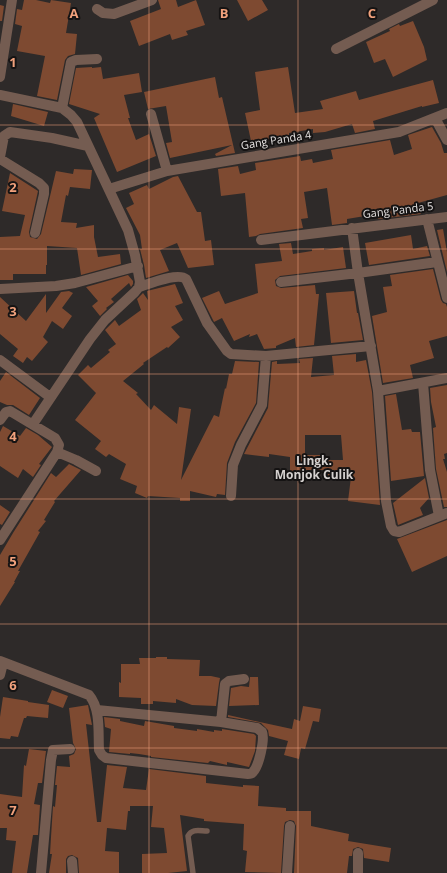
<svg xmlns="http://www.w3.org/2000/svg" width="447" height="873" viewBox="0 0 447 873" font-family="'Open Sans',sans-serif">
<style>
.building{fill:#7e4a31;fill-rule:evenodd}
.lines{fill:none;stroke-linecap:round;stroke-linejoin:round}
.service{stroke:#745c51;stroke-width:5.5}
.minor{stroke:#745c51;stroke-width:10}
.grid{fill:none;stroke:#f1a17c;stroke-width:1;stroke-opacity:0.55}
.labels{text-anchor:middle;stroke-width:4;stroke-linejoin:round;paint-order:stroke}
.street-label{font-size:11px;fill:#e5e2e1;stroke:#151313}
.neighbourhood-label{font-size:12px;font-weight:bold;fill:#d5d1cf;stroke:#151313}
.grid-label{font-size:13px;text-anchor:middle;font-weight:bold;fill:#f1a17c;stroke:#151313;stroke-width:4;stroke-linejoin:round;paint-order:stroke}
</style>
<rect width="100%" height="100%" fill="#2e2a29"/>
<path class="building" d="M 24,0 L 36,0 L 50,3 L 51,0 L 71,3 L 66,33 L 77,34 L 75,54 L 68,56 L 65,60 L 57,100 L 37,96 L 45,56 L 17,51 L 22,26 L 15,24 L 17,9 L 22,10 Z
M 158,0 L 176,0 L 178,7 L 196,0 L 205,25 L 186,31 L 188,35 L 172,40 L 170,34 L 139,46 L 130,21 L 161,9 Z
M 237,0 L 262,0 L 268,10 L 248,21 Z
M 0,5 L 4,6 L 2,21 L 0,21 Z
M 413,21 L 424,47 L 427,60 L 393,77 L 385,59 L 374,63 L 366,42 L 390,31 L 389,29 L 399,24 L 400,26 Z
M 92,67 L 92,68 L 101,67 L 103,79 L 139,73 L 142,92 L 124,95 L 130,118 L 128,118 L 136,140 L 149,134 L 156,156 L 117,172 L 94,118 L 100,114 L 69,104 L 76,68 Z
M 288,67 L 295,113 L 323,109 L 320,101 L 356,91 L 359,100 L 433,80 L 439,103 L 422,107 L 422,106 L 373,121 L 375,129 L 355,133 L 352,124 L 325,132 L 313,133 L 313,129 L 289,133 L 289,137 L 251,141 L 245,113 L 260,110 L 255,72 Z
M 215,77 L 219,98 L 222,97 L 235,153 L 216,156 L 215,154 L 232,145 L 170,158 L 166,143 L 172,142 L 166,106 L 148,109 L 144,92 Z
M 13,104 L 48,112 L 44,126 L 11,116 Z
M 432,127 L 441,143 L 444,153 L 447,153 L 447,195 L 418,203 L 421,214 L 378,219 L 377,214 L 347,219 L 347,223 L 332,225 L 327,188 L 304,192 L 308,218 L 301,219 L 303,228 L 260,234 L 256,236 L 249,237 L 245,193 L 221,196 L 218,169 L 238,166 L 240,174 L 256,170 L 255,163 L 300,156 L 301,161 L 312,159 L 313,163 L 333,159 L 331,150 L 390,140 L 394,155 L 412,149 L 408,135 Z
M 74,169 L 92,170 L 90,189 L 70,187 L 68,196 L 66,195 L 61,222 L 77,223 L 76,228 L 94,225 L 94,237 L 98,257 L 120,254 L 121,264 L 81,275 L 77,248 L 47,246 L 47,265 L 46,265 L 46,274 L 13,274 L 13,280 L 0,280 L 0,237 L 20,236 L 25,215 L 2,211 L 10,173 L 38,191 L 29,232 L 30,237 L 37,239 L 41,234 L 56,171 L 73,174 Z
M 178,176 L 197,212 L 201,212 L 205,241 L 211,240 L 214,265 L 188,268 L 177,243 L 160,250 L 169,271 L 146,278 L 144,265 L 140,249 L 142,249 L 140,235 L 126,208 L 134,204 L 129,193 L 147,185 L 149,189 L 173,177 Z
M 443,229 L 447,252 L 447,272 L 437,230 Z
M 411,235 L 413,249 L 427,246 L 430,256 L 369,265 L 365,243 Z
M 291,243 L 293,254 L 312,251 L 312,249 L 324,248 L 324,250 L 343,247 L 346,268 L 280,276 L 275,280 L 276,286 L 281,288 L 315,285 L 316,294 L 319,294 L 314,345 L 296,347 L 295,338 L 276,346 L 276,348 L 264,349 L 257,334 L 249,337 L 250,334 L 234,341 L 222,318 L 214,322 L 202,298 L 219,291 L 225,304 L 258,293 L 255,264 L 282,261 L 279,244 Z
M 433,269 L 441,300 L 443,303 L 446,304 L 447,307 L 447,336 L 429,341 L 434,358 L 410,365 L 413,378 L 383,383 L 372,316 L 387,312 L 383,287 L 392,286 L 390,275 Z
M 128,275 L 133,281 L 133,284 L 131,287 L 129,283 L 111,299 L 114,302 L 106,308 L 107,309 L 100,316 L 92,306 L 98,301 L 86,287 Z
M 175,284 L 183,303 L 175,306 L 183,320 L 171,327 L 180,337 L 168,348 L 167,347 L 143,363 L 144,364 L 123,381 L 138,393 L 136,394 L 151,410 L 154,405 L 177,424 L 179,407 L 191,409 L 181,480 L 214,415 L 219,417 L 225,388 L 226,389 L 229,374 L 232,374 L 235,361 L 259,362 L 256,403 L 235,442 L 227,463 L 225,495 L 217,494 L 216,497 L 190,491 L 190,501 L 180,501 L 180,498 L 148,496 L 147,498 L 135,493 L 137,486 L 120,479 L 126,464 L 109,454 L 106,457 L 95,449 L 101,441 L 75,420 L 96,393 L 78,375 L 88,365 L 91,368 L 110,352 L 108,350 L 116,344 L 105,330 L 115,320 L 119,326 L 141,310 L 137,299 L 143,293 L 148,300 L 147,291 Z
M 69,291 L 73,293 L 62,308 L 72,316 L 63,329 L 52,321 L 43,337 L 48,342 L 32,361 L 27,357 L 23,363 L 13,356 L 18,349 L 0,334 L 0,297 L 26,321 L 46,294 L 46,313 L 61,292 Z
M 354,291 L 357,313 L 358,313 L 363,340 L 331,343 L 326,293 Z
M 356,354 L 356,362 L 366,360 L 372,392 L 380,505 L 348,501 L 351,477 L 328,476 L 328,470 L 304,470 L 304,477 L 290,477 L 290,457 L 269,454 L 269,457 L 244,454 L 268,408 L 272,362 L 277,361 L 277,364 L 300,363 L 299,359 L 313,358 L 311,377 L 334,375 L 332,356 ZM 305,435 L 341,435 L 343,460 L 322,460 L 322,455 L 305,455 Z
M 6,372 L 40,398 L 29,415 L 13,405 L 7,405 L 0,402 L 0,381 Z
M 447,385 L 447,453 L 444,454 L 445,459 L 443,459 L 447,472 L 447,507 L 444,507 L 436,469 L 433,428 L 436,427 L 431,402 L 430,388 Z
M 396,394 L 402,430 L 411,429 L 412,432 L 420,432 L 424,476 L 391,481 L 385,396 Z
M 3,426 L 20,436 L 26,428 L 38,435 L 52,447 L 39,464 L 41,465 L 33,477 L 23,469 L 18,478 L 0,466 L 0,432 Z
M 69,464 L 81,470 L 54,501 L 55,502 L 44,520 L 46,521 L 38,531 L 40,532 L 18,571 L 20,571 L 14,582 L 15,582 L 0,606 L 0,555 L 13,533 L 51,473 L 56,477 Z
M 425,478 L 429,498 L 420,508 L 423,515 L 398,525 L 393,503 Z
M 0,505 L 10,512 L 2,525 L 0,524 Z
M 447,520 L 447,556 L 412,572 L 397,539 Z
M 156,657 L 167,657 L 167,659 L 200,660 L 199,676 L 211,676 L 220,678 L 219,683 L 216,706 L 192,705 L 176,699 L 176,703 L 153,701 L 153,704 L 141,704 L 141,698 L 119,697 L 119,682 L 121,683 L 121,664 L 140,664 L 139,658 L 156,658 Z
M 250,677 L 258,677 L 259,705 L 229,706 L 231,688 L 241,686 L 249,687 Z
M 52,690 L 68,696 L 63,708 L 47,702 Z
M 3,697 L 28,701 L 28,702 L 49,705 L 48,718 L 27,716 L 26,718 L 24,718 L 18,737 L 11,736 L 10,739 L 0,738 L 0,717 Z
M 88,705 L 92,725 L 86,724 L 97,822 L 101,822 L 107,765 L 127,767 L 123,788 L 146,790 L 149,769 L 206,776 L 206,783 L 243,787 L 243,785 L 259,786 L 258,806 L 286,808 L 286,811 L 311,811 L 311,826 L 349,834 L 348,841 L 391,848 L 389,862 L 364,858 L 363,849 L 358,847 L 353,849 L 352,856 L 349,856 L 347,873 L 294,873 L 296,826 L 294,821 L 290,820 L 285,822 L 284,826 L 281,873 L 245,872 L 247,851 L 243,850 L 244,824 L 204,821 L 204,819 L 180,815 L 187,871 L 168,873 L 142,873 L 142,854 L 167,853 L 164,828 L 151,827 L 153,806 L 130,806 L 130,811 L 128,811 L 126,830 L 107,828 L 105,851 L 119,852 L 119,873 L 79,873 L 78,858 L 72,855 L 68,856 L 66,859 L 66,873 L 49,873 L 52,854 L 50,854 L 51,837 L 53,806 L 55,807 L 57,785 L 55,785 L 57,766 L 70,767 L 69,756 L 74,754 L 76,749 L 73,743 L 69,708 Z
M 303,706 L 321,709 L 319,722 L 313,721 L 305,749 L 301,748 L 299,759 L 284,755 L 288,741 L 269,736 L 268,730 L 261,723 L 228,717 L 228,715 L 292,729 L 294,719 L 300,721 Z
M 104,717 L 120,719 L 120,721 L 144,726 L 145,721 L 174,726 L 174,728 L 197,731 L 197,729 L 214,732 L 214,730 L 222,731 L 222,729 L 254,734 L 256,736 L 255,751 L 249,767 L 227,762 L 227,765 L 210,761 L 208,763 L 151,757 L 151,756 L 139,754 L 130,753 L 130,754 L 109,752 L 111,729 L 105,727 Z
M 29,749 L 46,751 L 42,783 L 38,783 L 34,804 L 40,805 L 38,835 L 33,835 L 27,873 L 12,873 L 16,841 L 6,840 L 7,828 L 0,828 L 0,794 L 22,797 L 24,765 L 26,766 Z"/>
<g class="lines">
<path class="service" d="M 193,873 L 188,836 C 192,828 200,831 207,831"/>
<path class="minor" d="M 97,9 L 103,13 L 114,14 L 152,0
M 336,49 L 433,0
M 0,77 L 12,0
M 0,95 L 62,108 L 71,115 L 77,122 L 128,230 L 135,255 L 140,282 L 139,287 L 135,292 L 105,320 L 90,339 L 33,424
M 62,108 L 71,62 L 76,60 L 97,59
M 151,114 L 167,171
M 435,118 L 447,140
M 0,157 L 4,136 L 10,132 L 52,138 L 88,146
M 0,159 L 39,183 L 44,188 L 44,194 L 35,233
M 109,189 L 167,171 L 399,132 L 447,113
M 427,219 L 447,298
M 352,228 L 358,273 L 378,391 L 386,501 L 391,526 L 394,531 L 399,532 L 447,513
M 261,240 L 447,217
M 281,282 L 358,273 L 437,262
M 139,287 C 149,284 178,272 186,279 L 207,323 L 227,351 L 231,354 L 266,356 L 371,346
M 0,289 L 56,286 L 75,283 L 138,266
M 0,360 L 50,397
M 423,383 L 430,470 L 439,516
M 378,391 L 447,378
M 0,420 L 6,412 L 10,411 L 55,438 L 59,445 L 57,452 L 0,540
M 57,452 L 76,460 L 96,471
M 231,496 L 233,465 L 241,445 L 262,405 L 266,356
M 0,661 L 89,695 C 101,709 98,733 99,750 L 102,755 L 106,758 L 248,774 C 250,774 252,774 253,772 C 259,766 265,739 262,732 L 257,728 L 221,722 L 97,710
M 0,675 L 3,663
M 221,722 L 225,684 L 229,681 L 244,679
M 72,861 L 73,873
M 41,873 L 51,760 L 53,750 L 70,749
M 287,873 L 290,826
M 358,873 L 358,853"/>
</g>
<path class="grid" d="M 149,0 L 149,873M 298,0 L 298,873M 0,125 L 447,125M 0,249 L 447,249M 0,374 L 447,374M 0,499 L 447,499M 0,624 L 447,624M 0,748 L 447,748"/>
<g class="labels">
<g class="street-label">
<text transform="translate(276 140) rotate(-9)" y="4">Gang Panda 4</text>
<text transform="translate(398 210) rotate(-7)" y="4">Gang Panda 5</text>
</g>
<g class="neighbourhood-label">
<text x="314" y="465">Lingk.<tspan x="314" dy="14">Monjok Culik</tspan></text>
</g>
</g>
<g class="grid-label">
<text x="74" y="18">A</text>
<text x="224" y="18">B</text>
<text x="372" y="18">C</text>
<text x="13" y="67">1</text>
<text x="13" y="192">2</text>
<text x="13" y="316">3</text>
<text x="13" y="441">4</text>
<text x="13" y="566">5</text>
<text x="13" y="690">6</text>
<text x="13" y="815">7</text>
</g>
</svg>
